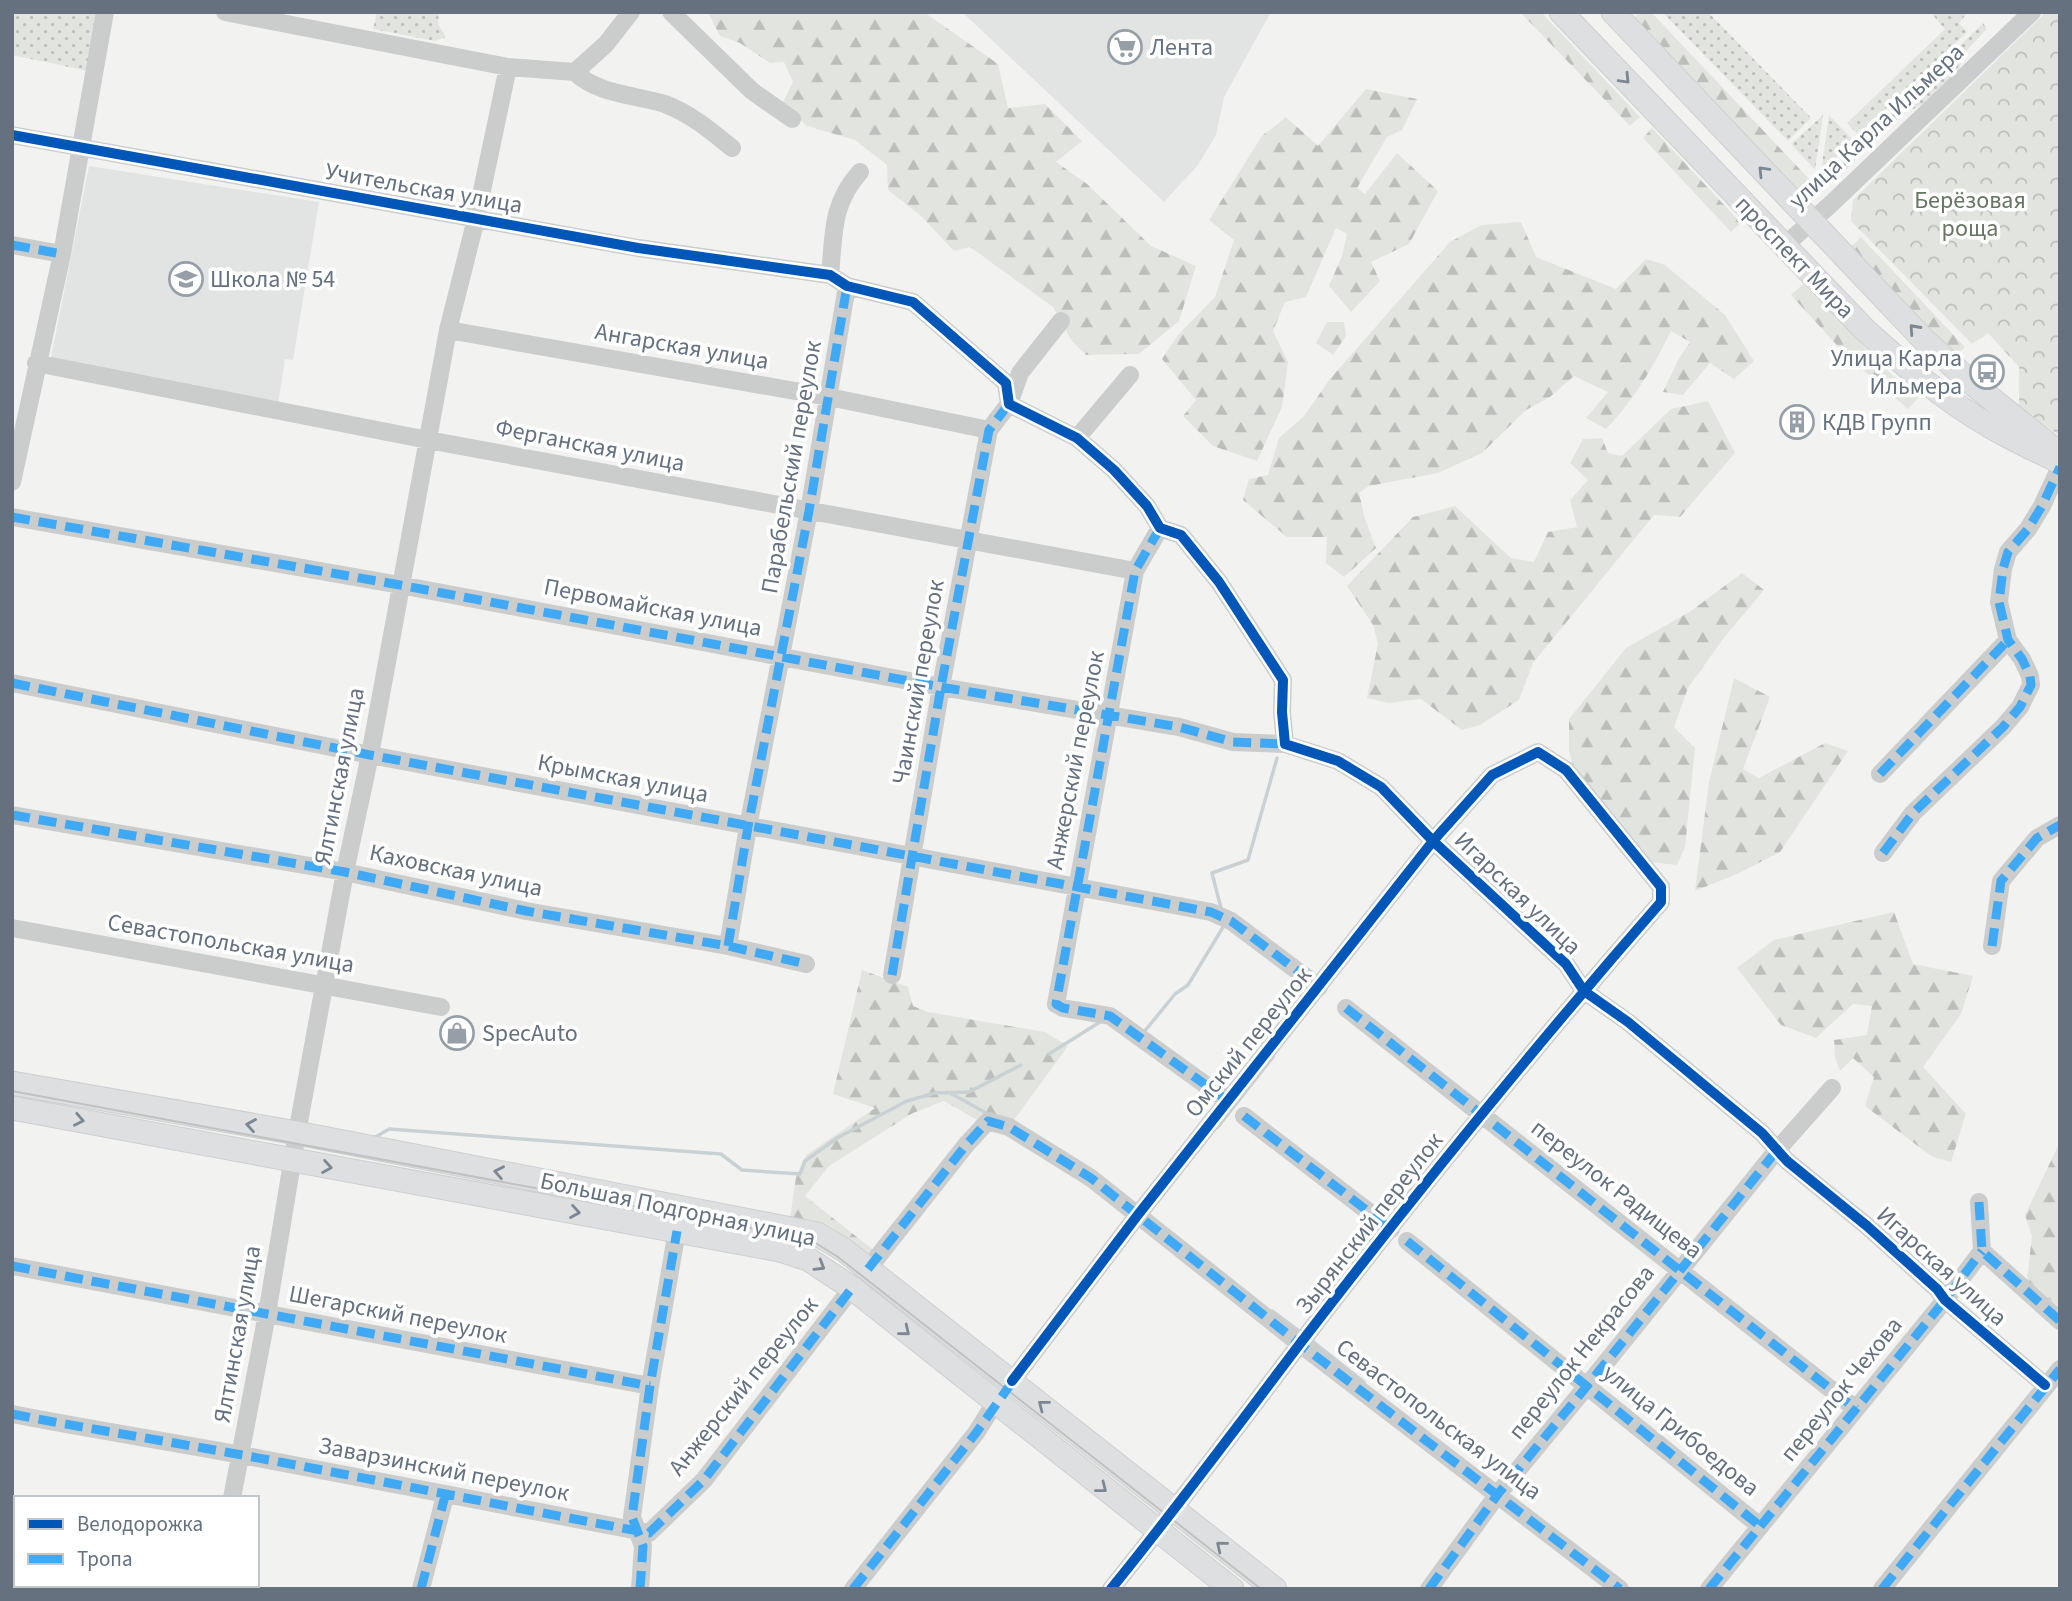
<svg xmlns="http://www.w3.org/2000/svg" width="2072" height="1601" viewBox="0 0 2072 1601" font-family="'Source Sans 3',sans-serif">
<style>
.built{fill:#e2e4e3}
.grass{fill:url(#grass-dots)}
.forest{fill:url(#forest-firs)}
.park{fill:url(#park-crowns)}
.lines{fill:none;stroke-linecap:round;stroke-linejoin:round}
.stream{stroke:#cad1d4;stroke-width:3.5}
.major-casing{stroke:#cecfcf;stroke-width:25}
.minor{stroke:#cbcccc;stroke-width:18}
.major{stroke:#dedfe0;stroke-width:23}
.tram{stroke:#c0c1c2;stroke-width:2}
.quiet{stroke:#3fa9f5;stroke-width:9;stroke-dasharray:18 9;stroke-linecap:butt}
.cycleway-casing{stroke:#fff;stroke-width:15}
.cycleway{stroke:#0057b8;stroke-width:10}
.oneway{stroke:#7d8792}
.labels{text-anchor:middle;stroke-width:7;stroke-linejoin:round;paint-order:stroke}
.poi-label{font-size:24px;fill:#65717f;stroke:#fff;text-anchor:start}
.street-label{font-size:24px;fill:#65717f;stroke:#fff}
.park-label{font-size:24px;fill:#667663;stroke:#fff}
</style>
<defs>
<pattern id="grass-dots" width="8" height="8" patternUnits="userSpaceOnUse" patternTransform="scale(1.75)"><rect width="8" height="8" fill="#e2e5df"/><path d="M2 2h.1M6 6h.1" fill="none" stroke="#bbbeba" stroke-width="1.8" stroke-linecap="round"/></pattern>
<pattern id="forest-firs" width="22" height="20" patternUnits="userSpaceOnUse" patternTransform="scale(1.75)"><rect width="22" height="20" fill="#e2e5df"/><path d="M5 1l3.5 6h-7zM16 11l3.5 6h-7z" fill="#bbbeba"/></pattern>
<pattern id="park-crowns" width="20" height="18" patternUnits="userSpaceOnUse" patternTransform="scale(1.75)"><rect width="20" height="18" fill="#e2e5df"/><path d="M2 6a3 3 0 1 1 6 0M12 15a3 3 0 1 1 6 0" fill="none" stroke="#bbbeba"/></pattern>
</defs>
<rect width="100%" height="100%" fill="#f2f3f1"/>
<path class="built" d="M 962,12 L 1271,12 L 1224,97 L 1216,135 L 1198,165 L 1164,202 Z
M 89,166 L 319,202 L 293,360 L 285,359 L 278,405 L 51,357 Z"/>
<path class="grass" d="M 12,12 L 100,12 L 88,71 L 12,55 Z
M 377,12 L 439,12 L 438,24 L 446,37 L 435,41 L 373,29 Z
M 1662,12 L 1708,12 L 1811,118 L 1788,141 Z
M 1930,12 L 1968,12 L 1959,23 L 1967,32 L 1858,135 L 1847,123 L 1945,29 Z
M 1983,23 L 1987,29 L 1963,54 L 1959,71 L 1921,105 L 1902,115 L 1871,146 L 1865,138 Z
M 1823,115 L 1815,170 L 1791,144 Z
M 1829,115 L 1853,140 L 1821,172 Z
M 1859,144 L 1865,151 L 1829,186 L 1823,178 Z"/>
<path class="forest" d="M 708,12 L 924,12 L 998,64 L 1008,108 L 1045,104 L 1082,141 L 1056,162 L 1087,184 L 1151,246 L 1196,266 L 1179,321 L 1139,354 L 1086,355 L 1072,341 L 1053,307 L 970,247 L 954,251 L 921,216 L 888,190 L 887,165 L 855,140 L 807,126 L 782,104 L 793,82 L 784,62 L 770,63 L 740,43 L 720,36 Z
M 1520,12 L 1541,12 L 1640,117 L 1630,126 Z
M 1640,12 L 1651,12 L 1811,181 L 1799,192 L 1632,20 Z
M 1366,89 L 1417,99 L 1402,130 L 1387,137 L 1357,188 L 1365,194 L 1397,153 L 1438,191 L 1409,244 L 1371,262 L 1380,281 L 1351,312 L 1329,286 L 1342,256 L 1347,234 L 1336,228 L 1306,297 L 1285,302 L 1273,331 L 1288,362 L 1282,407 L 1257,461 L 1213,446 L 1183,416 L 1196,400 L 1162,359 L 1178,335 L 1215,297 L 1234,240 L 1209,220 L 1262,136 L 1286,117 L 1318,146 Z
M 1652,128 L 1741,223 L 1731,232 L 1643,138 Z
M 1521,222 L 1536,257 L 1616,289 L 1646,259 L 1665,265 L 1725,315 L 1754,361 L 1734,379 L 1710,363 L 1683,395 L 1663,392 L 1678,360 L 1690,342 L 1671,331 C 1654,366 1634,400 1606,429 L 1586,418 L 1608,392 L 1574,376 L 1550,397 L 1526,410 L 1482,453 L 1438,473 L 1369,486 L 1359,493 L 1365,519 L 1376,548 L 1344,577 L 1326,563 L 1327,537 L 1287,537 L 1243,500 L 1249,479 L 1268,475 L 1279,438 L 1304,416 L 1330,379 L 1450,242 L 1481,225 Z
M 1861,237 L 1965,347 L 1953,359 L 1848,249 Z
M 1803,284 L 1891,374 L 1920,396 L 1908,409 L 1845,354 L 1791,295 Z
M 1327,322 L 1344,322 L 1346,336 L 1333,355 L 1316,343 Z
M 1708,401 L 1735,453 L 1680,517 L 1654,515 L 1533,663 L 1519,700 L 1480,725 L 1462,730 L 1421,699 L 1389,703 L 1367,698 L 1378,644 L 1373,625 L 1347,586 L 1413,517 L 1455,506 L 1511,558 L 1534,562 L 1548,532 L 1577,527 L 1570,500 L 1588,480 L 1570,463 L 1583,439 L 1602,438 L 1608,453 L 1622,456 L 1671,409 Z
M 1742,573 L 1764,590 L 1723,639 L 1688,688 L 1674,727 L 1695,748 L 1685,847 L 1677,865 L 1648,862 L 1576,775 L 1569,751 L 1569,719 L 1626,648 L 1691,611 Z
M 1734,678 L 1770,697 L 1743,769 L 1759,778 L 1825,743 L 1848,751 L 1780,852 L 1737,874 L 1695,891 L 1709,782 Z
M 1894,912 L 1913,964 L 1973,976 L 1961,1014 L 1923,1067 L 1966,1114 L 1951,1162 L 1931,1156 L 1865,1106 L 1874,1077 L 1853,1058 L 1840,1071 L 1835,1057 L 1834,1040 L 1867,1035 L 1872,1006 L 1853,1004 L 1816,1038 L 1781,1025 L 1737,968 L 1774,940 Z
M 862,970 L 908,987 L 913,1006 L 928,1012 L 1045,1032 L 1068,1046 L 1011,1124 L 977,1120 L 944,1101 L 913,1113 L 829,1166 L 805,1196 L 876,1252 L 867,1264 L 790,1218 L 796,1177 L 806,1155 L 875,1108 L 833,1094 Z
M 2060,1142 L 2060,1308 L 2027,1280 L 2032,1236 L 2025,1215 Z"/>
<path class="park" d="M 2046,12 L 2060,12 L 2060,436 L 2019,406 L 2019,367 L 1988,333 L 1972,344 L 1851,221 L 1853,200 Z"/>
<g class="lines">
<path class="stream" d="M 1221,908 L 1212,873 L 1248,860 L 1277,758
M 1143,1031 L 1144,1032 L 1175,994 L 1188,985 L 1225,924
M 1049,1054 L 1100,1022
M 952,1094 L 988,1114
M 1217,1128 L 1273,1057
M 374,1138 L 389,1129 L 721,1154 L 742,1170 L 800,1174 L 805,1161 L 837,1138 L 907,1101 L 935,1093 L 969,1092 L 1021,1065
M 1272,1311 L 1299,1331
M 1313,1339 L 1311,1340 L 1364,1382"/>
<g class="major-casing">
<path id="major" d="M 1561,12 L 1865,330 C 1903,364 1943,399 1988,425 C 2011,439 2036,450 2060,462
M 1613,12 L 1924,340 L 1973,384 L 2049,445
M 12,1083 L 297,1133 L 817,1234 L 844,1250 L 1275,1589
M 12,1108 L 780,1250 L 808,1259 L 852,1288 L 1232,1589"/>
</g>
<path class="minor" d="M 225,12 L 508,67 L 575,72 C 596,94 636,95 665,104 C 691,114 711,131 732,148
M 671,12 L 752,91 L 792,119
M 575,72 L 606,44 L 631,12
M 12,135 L 638,248 L 830,275 L 847,286 L 913,302 L 1006,383 L 1009,404 L 1077,438 L 1114,470 L 1147,506 L 1160,528 L 1181,535 L 1219,582 L 1283,680 L 1282,712 L 1285,744 L 1338,761 L 1381,787 L 1433,841 L 1566,964 L 1584,991 L 1628,1022 L 1762,1133 L 1787,1161 L 1867,1226 L 1937,1289 L 1945,1300 L 2045,1385
M 12,245 L 62,254
M 1784,246 L 1831,204 L 2032,12
M 830,275 C 834,235 831,204 860,172
M 448,330 L 829,397 L 989,430
M 36,363 L 428,440 L 1135,571
M 1077,438 L 1130,375
M 12,482 L 62,254 L 105,12
M 12,517 L 400,585 L 941,687 L 1179,727 L 1233,742 L 1285,744
M 1160,528 L 1135,571 L 1056,1004 L 1063,1008 L 1110,1016 L 1228,1101
M 12,683 L 370,755 L 1211,912 L 1231,921 L 1319,987
M 1880,774 L 2008,640
M 12,815 L 345,872 L 526,911 L 728,946 L 806,964
M 1883,853 L 1913,813 L 2003,727 L 2020,707 L 2031,685 L 2030,676 L 2022,659 L 2008,640 L 1999,602 L 2003,569 L 2008,552 L 2028,529 L 2042,506 L 2060,467
M 12,928 L 441,1007
M 728,946 L 748,827 L 809,511 L 847,286
M 1992,946 L 2001,881 L 2037,838 L 2060,825
M 892,975 L 941,687 L 989,430 L 1009,404 L 1020,373 L 1061,321
M 1346,1008 L 1856,1409
M 1244,1116 L 1391,1229
M 1979,1202 L 1982,1251 L 2060,1321
M 1407,1241 L 1760,1526
M 12,1266 L 650,1386
M 868,1269 L 966,1145 L 988,1121 L 1009,1127 L 1091,1178 L 1300,1344 L 1620,1589
M 1012,1381 L 1137,1216 L 1433,841 L 1492,775 L 1538,752 L 1566,770 L 1661,887 L 1661,902 C 1536,1045 1415,1194 1299,1345 C 1237,1427 1176,1509 1111,1589
M 12,1414 C 89,1429 166,1441 242,1455 C 378,1480 513,1508 649,1533 L 704,1480 L 852,1288
M 232,1498 L 267,1314 L 297,1133 L 345,872 L 370,755 L 448,330 L 476,219 L 508,67
M 12,1542 L 16,1543
M 215,1589 L 215,1585
M 421,1589 L 445,1496
M 640,1589 L 643,1546 L 632,1517 L 650,1386 L 677,1231
M 853,1589 L 976,1433 L 995,1403
M 1429,1589 L 1498,1494 L 1587,1386 L 1778,1149 L 1832,1088
M 1709,1589 L 1945,1300 L 1982,1251
M 1882,1589 L 2060,1369"/>
<use href="#major" class="major"/>
<path class="tram" d="M 12,1091 L 783,1234 L 814,1242 L 838,1257 L 1261,1589"/>
<path class="quiet" d="M 12,245 L 62,254
M 12,517 L 400,585 L 941,687 L 1179,727 L 1233,742 L 1285,744
M 1160,528 L 1135,571 L 1056,1004 L 1063,1008 L 1110,1016 L 1228,1101
M 12,683 L 370,755 L 1211,912 L 1231,921 L 1319,987
M 1880,774 L 2008,640
M 12,815 L 345,872 L 526,911 L 728,946 L 806,964
M 1883,853 L 1913,813 L 2003,727 L 2020,707 L 2031,685 L 2030,676 L 2022,659 L 2008,640 L 1999,602 L 2003,569 L 2008,552 L 2028,529 L 2042,506 L 2060,467
M 728,946 L 748,827 L 809,511 L 847,286
M 1992,946 L 2001,881 L 2037,838 L 2060,825
M 892,975 L 941,687 L 989,430 L 1009,404
M 1346,1008 L 1856,1409
M 1244,1116 L 1391,1229
M 1979,1202 L 1982,1251 L 2060,1321
M 1407,1241 L 1760,1526
M 12,1266 L 650,1386
M 868,1269 L 966,1145 L 988,1121 L 1009,1127 L 1091,1178 L 1300,1344 L 1620,1589
M 12,1414 C 89,1429 166,1441 242,1455 C 378,1480 513,1508 649,1533 L 704,1480 L 852,1288
M 12,1542 L 16,1543
M 421,1589 L 445,1496
M 640,1589 L 643,1546 L 632,1517 L 650,1386 L 677,1231
M 853,1589 L 976,1433 L 1015,1378
M 1429,1589 L 1498,1494 L 1587,1386 L 1778,1149
M 1709,1589 L 1945,1300 L 1982,1251
M 1882,1589 L 2060,1369"/>
<g class="cycleway-casing">
<path id="cycleway" d="M 12,135 L 638,248 L 830,275 L 847,286 L 913,302 L 1006,383 L 1009,404 L 1077,438 L 1114,470 L 1147,506 L 1160,528 L 1181,535 L 1219,582 L 1283,680 L 1282,712 L 1285,744 L 1338,761 L 1381,787 L 1433,841 L 1566,964 L 1584,991 L 1628,1022 L 1762,1133 L 1787,1161 L 1867,1226 L 1937,1289 L 1945,1300 L 2045,1385
M 1012,1381 L 1137,1216 L 1433,841 L 1492,775 L 1538,752 L 1566,770 L 1661,887 L 1661,902 C 1536,1045 1415,1194 1299,1345 C 1237,1427 1176,1509 1111,1589"/>
</g>
<use href="#cycleway" class="cycleway"/>
</g>
<defs><path id="oneway-chevron" d="M-2-3.5L2.5 0L-2 3.5" fill="none" stroke-width="1.6" stroke-linecap="round" stroke-linejoin="round" transform="scale(1.75)"/></defs>
<g class="oneway">
<use href="#oneway-chevron" transform="translate(1625 79) rotate(46)"/>
<use href="#oneway-chevron" transform="translate(1763 171) rotate(-134)"/>
<use href="#oneway-chevron" transform="translate(1914 329) rotate(-132)"/>
<use href="#oneway-chevron" transform="translate(79 1120) rotate(11)"/>
<use href="#oneway-chevron" transform="translate(251 1125) rotate(-170)"/>
<use href="#oneway-chevron" transform="translate(327 1167) rotate(10)"/>
<use href="#oneway-chevron" transform="translate(499 1172) rotate(-169)"/>
<use href="#oneway-chevron" transform="translate(575 1212) rotate(10)"/>
<use href="#oneway-chevron" transform="translate(820 1266) rotate(31)"/>
<use href="#oneway-chevron" transform="translate(905 1331) rotate(39)"/>
<use href="#oneway-chevron" transform="translate(1043 1405) rotate(-142)"/>
<use href="#oneway-chevron" transform="translate(1102 1488) rotate(38)"/>
<use href="#oneway-chevron" transform="translate(1221 1546) rotate(-141)"/>
</g>
<defs>
<g id="supermarket-ring" transform="scale(1.75)"><circle r="9.5" fill="#fff" stroke="#969ea7" stroke-width="1.5"/><path d="M-6-5.5h2.5l.6 2H6L4.5 2H-2.5L-4.4-4H-6ZM-1.5 3.2a1.3 1.3 0 1 0 .1 0ZM3 3.2a1.3 1.3 0 1 0 .1 0Z" fill="#969ea7"/></g>
<g id="school-ring" transform="scale(1.75)"><circle r="9.5" fill="#fff" stroke="#969ea7" stroke-width="1.5"/><path d="M0-5L7-2L0 1L-7-2ZM-4 1L0 2.5L4 1V4Q0 6-4 4Z" fill="#969ea7"/></g>
<g id="bus-ring" transform="scale(1.75)"><circle r="9.5" fill="#fff" stroke="#969ea7" stroke-width="1.5"/><path d="M-5-6H5V4H4V6H2V4H-2V6H-4V4H-5ZM-3.5-4V0h7V-4ZM-3.5 1.2v1.5H-2V1.2ZM2 1.2v1.5H3.5V1.2Z" fill="#969ea7"/></g>
<g id="building-ring" transform="scale(1.75)"><circle r="9.5" fill="#fff" stroke="#969ea7" stroke-width="1.5"/><path d="M-4-6H4V6H1V3H-1V6H-4ZM-2.5-4.3h1.7v1.8h-1.7ZM.8-4.3h1.7v1.8H.8ZM-2.5-1h1.7V.8h-1.7ZM.8-1h1.7V.8H.8Z" fill="#969ea7"/></g>
<g id="shop-ring" transform="scale(1.75)"><circle r="9.5" fill="#fff" stroke="#969ea7" stroke-width="1.5"/><path d="M-5-2.5h2.3a2.7 3.5 0 0 1 5.4 0H5L5.5 6h-11ZM-1.5-2.5h3a1.5 2.3 0 0 0-3 0Z" fill="#969ea7"/></g>
</defs>
<g fill-rule="evenodd">
<use href="#supermarket-ring" x="1125" y="47"/>
<use href="#school-ring" x="186" y="279"/>
<use href="#bus-ring" x="1987" y="372"/>
<use href="#building-ring" x="1797" y="422"/>
<use href="#shop-ring" x="457" y="1033"/>
</g>
<g class="labels">
<g class="poi-label">
<text x="1150" y="55">Лента</text>
<text x="210" y="287">Школа № 54</text>
<text x="1962" y="366" text-anchor="end">Улица Карла<tspan x="1962" dy="28">Ильмера</tspan></text>
<text x="1822" y="430">КДВ Групп</text>
<text x="482" y="1041">SpecAuto</text>
</g>
<g class="street-label">
<text transform="translate(1876 126) rotate(-43)" y="8">улица Карла Ильмера</text>
<text transform="translate(424 188) rotate(10)" y="8">Учительская улица</text>
<text transform="translate(1795 257) rotate(46)" y="8">проспект Мира</text>
<text transform="translate(682 346) rotate(10)" y="8">Ангарская улица</text>
<text transform="translate(590 445) rotate(11)" y="8">Ферганская улица</text>
<text transform="translate(791 467) rotate(-80)" y="8">Парабельский переулок</text>
<text transform="translate(653 607) rotate(11)" y="8">Первомайская улица</text>
<text transform="translate(918 682) rotate(-80)" y="8">Чаинский переулок</text>
<text transform="translate(1075 760) rotate(-79)" y="8">Анжерский переулок</text>
<text transform="translate(339 776) rotate(-79)" y="8">Ялтинская улица</text>
<text transform="translate(623 778) rotate(11)" y="8">Крымская улица</text>
<text transform="translate(456 870) rotate(12)" y="8">Каховская улица</text>
<text transform="translate(1518 893) rotate(44)" y="8">Игарская улица</text>
<text transform="translate(231 943) rotate(10)" y="8">Севастопольская улица</text>
<text transform="translate(1248 1042) rotate(-51)" y="8">Омский переулок</text>
<text transform="translate(1617 1189) rotate(38)" y="8">переулок Радищева</text>
<text transform="translate(678 1209) rotate(12)" y="8">Большая Подгорная улица</text>
<text transform="translate(1369 1223) rotate(-52)" y="8">Зырянский переулок</text>
<text transform="translate(1942 1266) rotate(42)" y="8">Игарская улица</text>
<text transform="translate(398 1314) rotate(11)" y="8">Шегарский переулок</text>
<text transform="translate(237 1334) rotate(-80)" y="8">Ялтинская улица</text>
<text transform="translate(1581 1352) rotate(-51)" y="8">переулок Некрасова</text>
<text transform="translate(743 1386) rotate(-51)" y="8">Анжерский переулок</text>
<text transform="translate(1841 1389) rotate(-51)" y="8">переулок Чехова</text>
<text transform="translate(1439 1419) rotate(37)" y="8">Севастопольская улица</text>
<text transform="translate(1681 1430) rotate(39)" y="8">улица Грибоедова</text>
<text transform="translate(444 1469) rotate(11)" y="8">Заварзинский переулок</text>
</g>
<g class="park-label">
<text x="1970" y="208">Берёзовая<tspan x="1970" dy="28">роща</tspan></text>
</g>
</g>
<rect width="2072" height="1601" fill="none" stroke="#65717f" stroke-width="28"/>
<rect x="14" y="1496" width="245" height="91" fill="#ffffff" stroke="#c1c6cc" stroke-width="2"/>
<rect x="28" y="1519" width="35" height="10" fill="#0057b8" stroke="#c1c6cc" stroke-width="2"/>
<text x="77" y="1531" font-size="21" fill="#65717f">Велодорожка</text>
<rect x="28" y="1554" width="35" height="10" fill="#3fa9f5" stroke="#c1c6cc" stroke-width="2"/>
<text x="77" y="1566" font-size="21" fill="#65717f">Тропа</text>
</svg>
